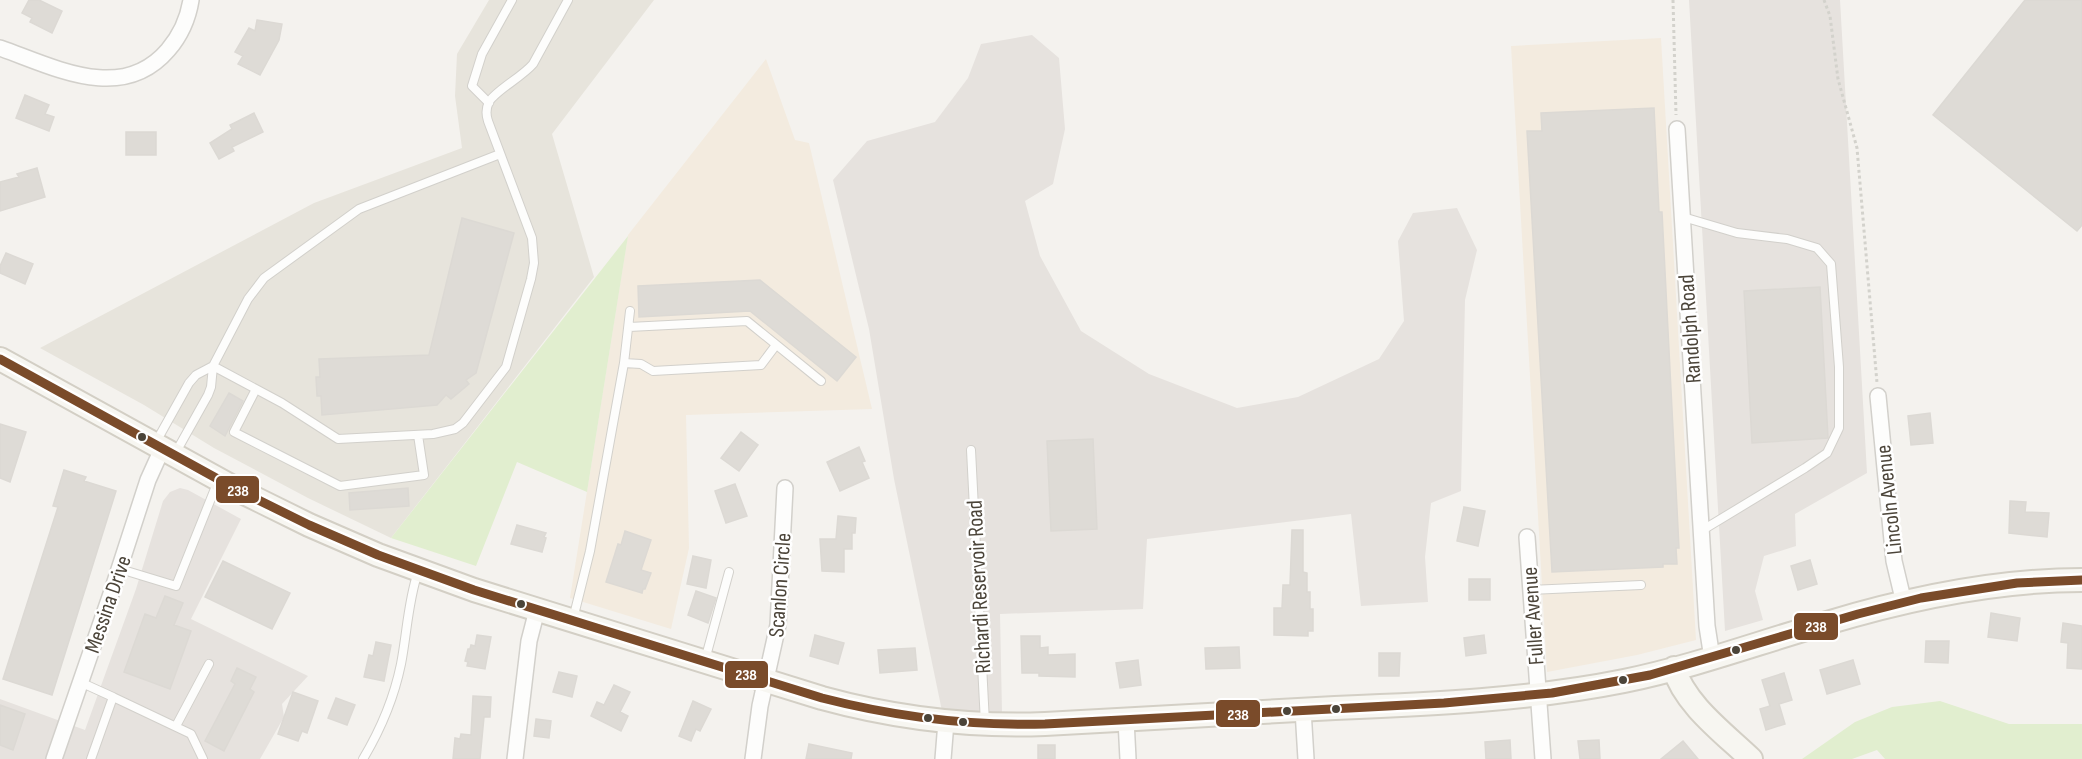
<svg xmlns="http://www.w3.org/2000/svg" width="2082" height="759" viewBox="0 0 2082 759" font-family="'Sofia Sans Condensed',sans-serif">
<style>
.residential{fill:#e7e4dc}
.commercial{fill:#f3ebdf}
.industrial{fill:#e6e2de}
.green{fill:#e1eecf}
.building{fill:#dedbd6;stroke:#dcd9d4;stroke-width:1.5}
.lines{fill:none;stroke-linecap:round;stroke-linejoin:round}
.lane-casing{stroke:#d2d0cb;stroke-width:10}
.street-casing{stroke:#d2d0cb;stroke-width:18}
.secondary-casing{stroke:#d3cfc5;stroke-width:26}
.path{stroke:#d3d2cc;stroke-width:3;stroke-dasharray:3 3;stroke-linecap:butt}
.lane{stroke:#fdfdfc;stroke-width:8}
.street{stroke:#fdfdfc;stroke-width:15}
.secondary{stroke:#f7f6f1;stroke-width:22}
.bus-1-casing{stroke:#fff;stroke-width:14}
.bus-1{stroke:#7a4b2a;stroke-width:9}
.bus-dot{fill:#4b4439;stroke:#fff;stroke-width:2}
.labels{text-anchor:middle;stroke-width:5;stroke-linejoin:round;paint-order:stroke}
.street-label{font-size:22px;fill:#4b4439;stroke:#fff}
.line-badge{stroke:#fff;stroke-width:2}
.badge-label{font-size:16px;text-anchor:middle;font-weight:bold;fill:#fff}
</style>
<rect width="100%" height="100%" fill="#f4f2ee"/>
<path class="residential" d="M 489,0 L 654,0 L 552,134 L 594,277 L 391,538 L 308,498 L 214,448 L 144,405 L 40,348 L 314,203 L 462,148 L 455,96 L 457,54 Z"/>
<path class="commercial" d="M 1661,38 L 1696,640 L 1637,655 L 1547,672 L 1511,46 Z
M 766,59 L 795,140 L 809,143 L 872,409 L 686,415 L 689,548 L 671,629 L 570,598 L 628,235 Z"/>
<path class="industrial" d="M 1689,0 L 1840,0 L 1867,473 L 1795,514 L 1796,546 L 1764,556 L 1755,591 L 1763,620 L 1725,631 Z
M 1032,35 L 1059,58 L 1065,129 L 1053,184 L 1025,201 L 1040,256 L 1081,331 L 1149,374 L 1237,408 L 1298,397 L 1379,359 L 1404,321 L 1398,241 L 1413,213 L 1457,208 L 1477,250 L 1465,300 L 1461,491 L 1431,503 L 1425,557 L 1428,602 L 1361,606 L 1351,514 L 1147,539 L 1143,609 L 1000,614 L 1002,713 L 942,711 L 894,479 L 869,329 L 833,180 L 867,141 L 935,122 L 968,78 L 981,44 Z
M 180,488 L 188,490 L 241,519 L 191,619 L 308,676 L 282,704 L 284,717 L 260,759 L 0,759 L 0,699 L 85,730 L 136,589 L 163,501 L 170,492 Z"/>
<path class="green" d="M 628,236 L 587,492 L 517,462 L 476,566 L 391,538 Z
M 1940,701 L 2009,724 L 2082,724 L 2082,759 L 1885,759 L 1877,750 L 1852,759 L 1802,759 L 1855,722 L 1892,707 Z"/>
<path class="building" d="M 29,0 L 39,0 L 62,11 L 52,33 L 30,22 L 32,18 L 22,13 Z
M 2025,0 L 2082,0 L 2082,225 L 2077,231 L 1933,115 Z
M 257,20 L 282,24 L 279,40 L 260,75 L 238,64 L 243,56 L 235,52 L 249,28 L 255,31 Z
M 25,95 L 49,105 L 45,114 L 54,117 L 49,131 L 16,118 Z
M 1654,108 L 1659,212 L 1662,212 L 1679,548 L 1676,548 L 1677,564 L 1663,564 L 1663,567 L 1552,572 L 1527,131 L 1542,131 L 1541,113 Z
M 254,113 L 263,132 L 232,147 L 234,151 L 219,159 L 210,143 L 232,129 L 230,125 Z
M 126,132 L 156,132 L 156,155 L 126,155 Z
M 37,168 L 45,197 L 0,211 L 0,182 L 19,177 L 17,174 Z
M 462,218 L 514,233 L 476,373 L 466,380 L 469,384 L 451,399 L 446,395 L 437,405 L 322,415 L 321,396 L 317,396 L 316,377 L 320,377 L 319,359 L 429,355 Z
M 6,253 L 33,264 L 25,284 L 0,273 L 0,266 Z
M 760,280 L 856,357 L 837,381 L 750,311 L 639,317 L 638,286 Z
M 1820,287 L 1828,438 L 1752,443 L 1744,291 Z
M 229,393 L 243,401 L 225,436 L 210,426 Z
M 1930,413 L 1933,443 L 1911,445 L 1908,416 Z
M 0,424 L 26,432 L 10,482 L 0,478 Z
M 741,432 L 758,445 L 739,471 L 721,458 Z
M 1093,439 L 1097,529 L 1051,531 L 1047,441 Z
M 859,447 L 865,461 L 862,462 L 869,478 L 840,491 L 827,462 Z
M 64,470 L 86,477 L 84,481 L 116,491 L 52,695 L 3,679 L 58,507 L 53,506 Z
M 735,484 L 747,516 L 726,523 L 715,491 Z
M 408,488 L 409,506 L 350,510 L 349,493 Z
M 2010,501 L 2026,502 L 2025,512 L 2049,513 L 2047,537 L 2009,533 Z
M 1464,507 L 1485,511 L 1478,546 L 1457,541 Z
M 838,516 L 856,518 L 855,533 L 852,533 L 852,549 L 844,549 L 844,572 L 822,571 L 820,539 L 836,539 Z
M 517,525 L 546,533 L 544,537 L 546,538 L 542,552 L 511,544 Z
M 1292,530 L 1303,530 L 1303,572 L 1307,573 L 1307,592 L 1310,592 L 1310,609 L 1313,609 L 1313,631 L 1308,631 L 1308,636 L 1274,635 L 1274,608 L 1282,608 L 1283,585 L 1290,585 Z
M 625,531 L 651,540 L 641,570 L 651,573 L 645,589 L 643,589 L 642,593 L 606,582 L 618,544 L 621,545 Z
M 693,556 L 711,560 L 706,588 L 687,584 Z
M 1810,560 L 1817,584 L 1798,590 L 1791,566 Z
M 223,561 L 290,593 L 272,629 L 205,597 Z
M 1469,579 L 1490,579 L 1490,600 L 1469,600 Z
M 696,591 L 716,598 L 708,623 L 688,615 Z
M 165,596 L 183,603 L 174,625 L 191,631 L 170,689 L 124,672 L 145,614 L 156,618 Z
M 1991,613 L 2020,618 L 2017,641 L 1988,637 Z
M 2063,623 L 2082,626 L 2082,669 L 2067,668 L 2068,643 L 2061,642 Z
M 477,635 L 491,637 L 485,669 L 467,666 L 468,662 L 465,661 L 468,649 L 470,649 L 471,645 L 475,646 Z
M 815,635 L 844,643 L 838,664 L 810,656 Z
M 1484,635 L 1486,653 L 1466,656 L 1464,638 Z
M 1021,636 L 1040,636 L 1040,648 L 1048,647 L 1048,655 L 1075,654 L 1075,677 L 1039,676 L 1039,673 L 1022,673 Z
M 1926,641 L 1949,641 L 1948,663 L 1925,662 Z
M 376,642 L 391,645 L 384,681 L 364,677 L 369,655 L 373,656 Z
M 1239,647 L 1240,668 L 1206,669 L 1205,648 Z
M 915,648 L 917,670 L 880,673 L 878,650 Z
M 1379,653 L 1400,653 L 1399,676 L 1379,676 Z
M 1138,660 L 1141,685 L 1120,688 L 1116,663 Z
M 1853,660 L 1860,684 L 1827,694 L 1820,670 Z
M 237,668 L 256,677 L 250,689 L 254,692 L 224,751 L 205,741 L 235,684 L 231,681 Z
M 559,672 L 577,676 L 572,697 L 553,692 Z
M 1784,673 L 1792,700 L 1779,704 L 1785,724 L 1766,730 L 1760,709 L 1770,706 L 1762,680 Z
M 614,685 L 630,692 L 620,712 L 628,716 L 621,731 L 591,716 L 597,702 L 604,705 Z
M 293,692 L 318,701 L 307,733 L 302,731 L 298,741 L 278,734 Z
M 473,696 L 491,697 L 490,717 L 484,717 L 480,759 L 453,759 L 455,738 L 460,739 L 461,734 L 471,735 Z
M 336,698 L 355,705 L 347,725 L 328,718 Z
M 693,701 L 711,709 L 700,731 L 696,729 L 691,741 L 679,736 Z
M 0,705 L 25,714 L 13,750 L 0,745 Z
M 536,719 L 551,721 L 549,738 L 534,736 Z
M 1510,740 L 1511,759 L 1486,759 L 1485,742 Z
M 1599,740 L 1600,759 L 1580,759 L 1578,741 Z
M 1683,741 L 1698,759 L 1661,759 Z
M 809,744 L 852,753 L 851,759 L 806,759 Z
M 1038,745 L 1055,745 L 1055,759 L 1038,759 Z"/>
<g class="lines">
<g class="lane-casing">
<path id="lane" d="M 489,103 L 472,86 L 482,54 L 512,0
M 1683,217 L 1737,233 L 1787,239 L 1817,248 L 1831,264 L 1839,367 L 1839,428 L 1827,453 L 1805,468 L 1701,531
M 629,327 L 747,321 L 821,381
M 624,363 L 641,364 L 653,371 L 761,365 L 776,345
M 213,366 L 282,403 L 338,439 L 433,434 L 455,429 L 463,423 L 506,367 L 531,279 L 534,263 L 532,238 L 488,121 C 486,115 486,108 489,102 C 495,91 522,77 533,64 L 568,0
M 256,389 L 234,432 L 340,486 L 424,475 L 418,435
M 156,442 L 189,383 L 196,375 L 213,366
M 971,450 L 985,723
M 176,452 L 208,395 L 211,387 L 213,366 L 248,299 L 264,278 L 359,209 L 500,154
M 120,569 L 176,586 L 218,481
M 1530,590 L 1641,585
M 573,619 L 590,551 L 624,363 L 630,311
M 705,660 L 729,572
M 80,682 L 113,697 L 91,759
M 113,697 L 191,734 L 203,759
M 176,726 L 209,664
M 363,759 C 381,729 394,698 401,664 C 407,633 408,601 418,572"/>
</g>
<g class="street-casing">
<path id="street" d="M 0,48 C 54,67 122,104 168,50 C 180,36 188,19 191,0
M 1677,129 L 1707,626 L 1712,658
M 1878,396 L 1894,561 L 1904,603
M 1527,537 L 1543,759
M 1303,710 L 1306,759
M 1126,720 L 1128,759
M 54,759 L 112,591 L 148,480 L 162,449
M 515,759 L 529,641 L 537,610
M 753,759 L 760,706 L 778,625 L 785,488
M 943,759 L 946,722"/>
</g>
<g class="secondary-casing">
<path id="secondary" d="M 0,359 L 236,489 L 309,525 L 378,555 L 474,590 L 822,698 C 895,718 969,727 1045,724 C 1142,719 1238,713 1335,708 C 1432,704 1529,700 1624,681 C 1693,667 1760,642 1827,623 C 1910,598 1995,580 2082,580
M 1674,668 C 1684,704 1725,734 1751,759"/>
</g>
<path class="path" d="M 1673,0 L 1676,115
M 1824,0 L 1830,16 L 1838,79 L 1857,148 L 1877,383"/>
<use href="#lane" class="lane"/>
<use href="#street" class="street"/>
<use href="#secondary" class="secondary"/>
<g class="bus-1-casing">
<path id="bus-1" d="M 0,359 L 236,489 L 309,525 L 378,555 L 474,590 L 822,698 C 896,717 969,726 1045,724 L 1444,703 L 1552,693 L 1650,675 L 1858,614 L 1921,598 L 2017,583 L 2082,580"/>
</g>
<use href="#bus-1" class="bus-1"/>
</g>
<g class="bus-dot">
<circle cx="142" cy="437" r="5"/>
<circle cx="521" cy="604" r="5"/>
<circle cx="1736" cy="650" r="5"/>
<circle cx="1623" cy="680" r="5"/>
<circle cx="1336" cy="709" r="5"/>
<circle cx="1287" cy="711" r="5"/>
<circle cx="928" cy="718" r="5"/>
<circle cx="963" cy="722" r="5"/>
</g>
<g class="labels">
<g class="street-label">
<text transform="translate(1689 329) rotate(-94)" y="8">Randolph Road</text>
<text transform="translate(1888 500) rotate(-96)" y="8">Lincoln Avenue</text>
<text transform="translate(779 585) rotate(-86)" y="8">Scanlon Circle</text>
<text transform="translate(978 587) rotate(-93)" y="8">Richardi Reservoir Road</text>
<text transform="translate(107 604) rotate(-71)" y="8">Messina Drive</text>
<text transform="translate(1532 616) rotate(-94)" y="8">Fuller Avenue</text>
</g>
</g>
<g class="line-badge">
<rect x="215" y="475" width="45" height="29" rx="6" fill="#7a4b2a"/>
<rect x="1793" y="612" width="46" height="29" rx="6" fill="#7a4b2a"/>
<rect x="724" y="660" width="45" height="29" rx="6" fill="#7a4b2a"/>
<rect x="1215" y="699" width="46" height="29" rx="6" fill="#7a4b2a"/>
</g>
<g class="badge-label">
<text x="238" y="496">238</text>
<text x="1816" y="632">238</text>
<text x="746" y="680">238</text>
<text x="1238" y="720">238</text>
</g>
</svg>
